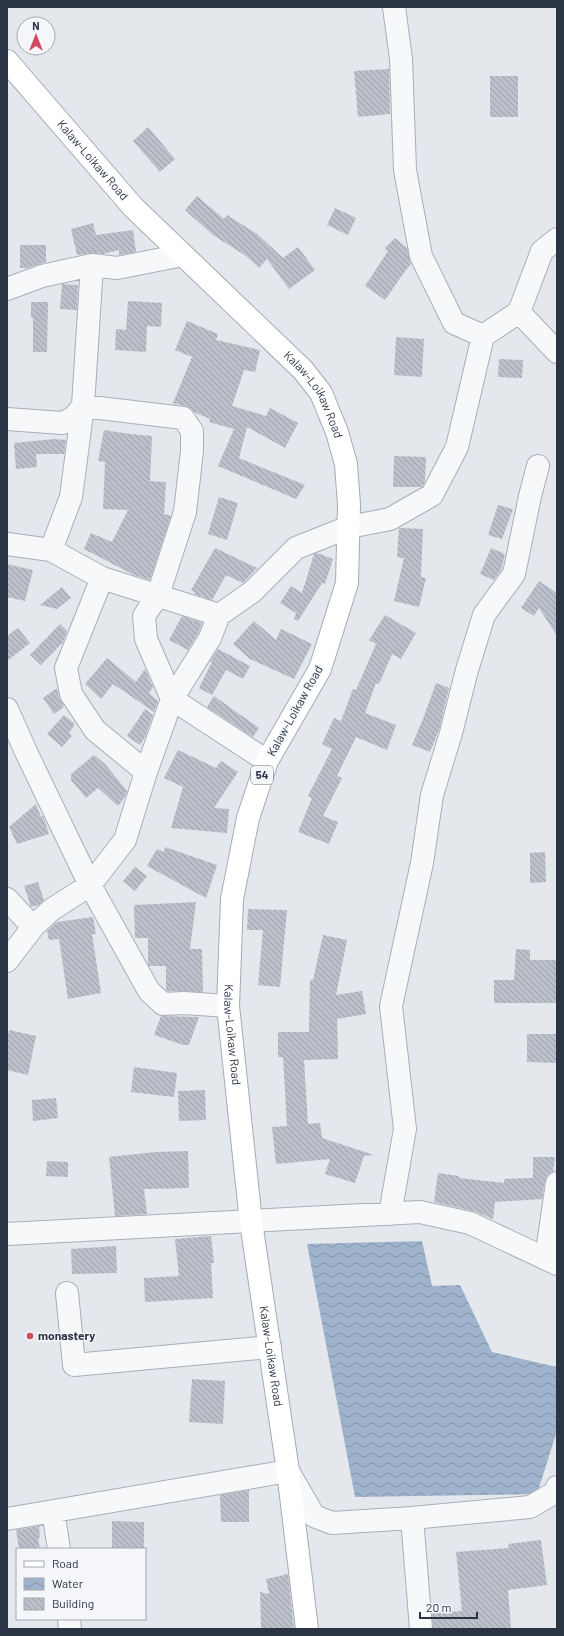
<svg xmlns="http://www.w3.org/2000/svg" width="564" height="1636" viewBox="0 0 564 1636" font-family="Barlow,sans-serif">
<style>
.water{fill:url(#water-waves)}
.building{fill:url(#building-back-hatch)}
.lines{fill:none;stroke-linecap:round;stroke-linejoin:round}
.minor-casing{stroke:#a9aeb7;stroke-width:24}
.major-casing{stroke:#a3abb8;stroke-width:24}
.minor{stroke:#f7f8fa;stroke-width:22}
.major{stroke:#fff;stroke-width:22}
.poi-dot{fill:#d1495b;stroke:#f4f6f9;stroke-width:1.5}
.labels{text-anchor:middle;stroke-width:3;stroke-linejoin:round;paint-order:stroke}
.shield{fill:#f4f6f9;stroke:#676e7b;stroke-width:1}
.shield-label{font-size:11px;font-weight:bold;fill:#2b3445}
.street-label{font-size:12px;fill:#2b3445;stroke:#f4f6f9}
.poi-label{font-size:12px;font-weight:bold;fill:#2b3445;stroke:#f4f6f9;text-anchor:start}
</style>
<defs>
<pattern id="water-waves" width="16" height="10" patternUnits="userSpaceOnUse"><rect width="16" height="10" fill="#9fb4cc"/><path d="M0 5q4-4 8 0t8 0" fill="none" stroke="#8293a7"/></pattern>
<pattern id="building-back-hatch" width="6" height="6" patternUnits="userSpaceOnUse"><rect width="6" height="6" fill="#bbc0ca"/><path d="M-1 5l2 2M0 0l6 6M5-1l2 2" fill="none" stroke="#989da6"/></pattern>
</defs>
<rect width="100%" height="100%" fill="#e4e7ec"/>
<path class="water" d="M 422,1241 L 432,1286 L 460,1285 L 492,1352 L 557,1367 L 557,1431 L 537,1494 L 355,1497 L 307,1244 Z"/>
<path class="building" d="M 389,69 L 390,114 L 358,117 L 354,71 Z
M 490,76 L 518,76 L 518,117 L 490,117 Z
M 148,127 L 175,159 L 160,172 L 133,141 Z
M 197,196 L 224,219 L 227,215 L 257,234 L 283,258 L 298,247 L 315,270 L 289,289 L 267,259 L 259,268 L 246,256 L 213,235 L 185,210 Z
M 335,208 L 356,218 L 348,235 L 327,225 Z
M 93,223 L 96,235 L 133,230 L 136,252 L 119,255 L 119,250 L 103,254 L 92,253 L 77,255 L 71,229 Z
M 395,238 L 407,248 L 411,264 L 403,274 L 385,300 L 365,286 L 388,251 L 385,248 Z
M 20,245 L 46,245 L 46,262 L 27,268 L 20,268 Z
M 62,284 L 78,285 L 77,310 L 60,309 Z
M 128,301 L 162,303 L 161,327 L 147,326 L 146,352 L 115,350 L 116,329 L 126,330 Z
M 31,302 L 48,302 L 47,352 L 33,352 L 33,318 L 31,318 Z
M 187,321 L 218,334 L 216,340 L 260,350 L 255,372 L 244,370 L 232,406 L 266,416 L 270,408 L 298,423 L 285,448 L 247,427 L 239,458 L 305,485 L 296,499 L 218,466 L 234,429 L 209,422 L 210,419 L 194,412 L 189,407 L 173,403 L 192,357 L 175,350 Z
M 396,337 L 424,339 L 422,377 L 394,375 Z
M 499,359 L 523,360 L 522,378 L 498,377 Z
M 104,430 L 130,434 L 152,436 L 150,481 L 166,482 L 164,514 L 171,516 L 150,580 L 134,575 L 84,549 L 91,533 L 112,542 L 128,510 L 103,509 L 105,462 L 98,461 Z
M 55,439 L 66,440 L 64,454 L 36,454 L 37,467 L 16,469 L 14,443 Z
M 394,456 L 426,457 L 425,481 L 423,486 L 420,487 L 393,487 Z
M 219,497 L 238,503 L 227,540 L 208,534 Z
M 498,505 L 513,509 L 502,539 L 488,535 Z
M 399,528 L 423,529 L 421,577 L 426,578 L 419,607 L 394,601 L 404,558 L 397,557 Z
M 215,548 L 257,568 L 243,583 L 226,575 L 212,600 L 194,594 L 195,592 L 191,590 Z
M 491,548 L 505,554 L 501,570 L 494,580 L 480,574 Z
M 317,553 L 333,559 L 325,584 L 322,583 L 298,621 L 294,619 L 296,613 L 280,603 L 291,586 L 302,593 L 314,554 Z
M 7,564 L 33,570 L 25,601 L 7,597 Z
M 539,581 L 557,593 L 557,636 L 539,608 L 534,616 L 521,608 Z
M 62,587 L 71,598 L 57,609 L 40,605 Z
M 385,615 L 416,633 L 401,659 L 392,654 L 379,684 L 376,683 L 365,713 L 396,725 L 387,750 L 356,737 L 337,776 L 342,778 L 323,816 L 338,822 L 329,844 L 298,832 L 312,798 L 308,796 L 332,749 L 322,744 L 334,718 L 341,721 L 353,689 L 356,690 L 376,644 L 369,640 Z
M 182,616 L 202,623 L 199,632 L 188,650 L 169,640 Z
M 254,621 L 276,640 L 281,629 L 312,644 L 294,679 L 250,659 L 233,644 Z
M 60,624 L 67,631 L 63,642 L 41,665 L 30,655 Z
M 18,628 L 30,643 L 7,661 L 7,636 Z
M 218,649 L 250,666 L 243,679 L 226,670 L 212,695 L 199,688 L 212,662 L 210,661 Z
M 107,658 L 136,682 L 145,669 L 153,687 L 149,693 L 158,701 L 154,712 L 113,684 L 101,699 L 85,684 Z
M 436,683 L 449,688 L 439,730 L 430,752 L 412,745 L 423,719 Z
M 57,688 L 59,697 L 64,707 L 54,714 L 43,698 Z
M 214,696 L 259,728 L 253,737 L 207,707 Z
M 145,709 L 153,715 L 145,737 L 140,745 L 127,736 Z
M 64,715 L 75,724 L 69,733 L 72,736 L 62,747 L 47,734 Z
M 178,750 L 216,768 L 221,761 L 238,772 L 214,808 L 229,809 L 227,833 L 171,828 L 183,787 L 164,778 Z
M 94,755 L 105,764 L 127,791 L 125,797 L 118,806 L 98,788 L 86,798 L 71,780 L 71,774 Z
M 36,804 L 41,817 L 43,816 L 49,834 L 17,844 L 9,827 Z
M 165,847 L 217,865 L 206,898 L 147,866 L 157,849 L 164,852 Z
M 545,852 L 546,882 L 530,883 L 530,853 Z
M 135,867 L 147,876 L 135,891 L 123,881 Z
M 38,882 L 44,900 L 39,905 L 31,907 L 24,886 Z
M 196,902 L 190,949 L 202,949 L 203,992 L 168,991 L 166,990 L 166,966 L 149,966 L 148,963 L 148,938 L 135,938 L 134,905 Z
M 248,909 L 287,910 L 280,987 L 258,985 L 263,930 L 247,930 Z
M 93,917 L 96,934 L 92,934 L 101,993 L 68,999 L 59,939 L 49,940 L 47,931 L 57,922 Z
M 323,935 L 347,940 L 336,995 L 362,991 L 366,1014 L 337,1019 L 338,1059 L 304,1060 L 308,1124 L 320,1123 L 322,1138 L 374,1155 L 364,1156 L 355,1183 L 325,1174 L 330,1159 L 276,1164 L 272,1127 L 287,1126 L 283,1057 L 278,1057 L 278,1032 L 309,1032 L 310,980 L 313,980 Z
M 516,949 L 530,950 L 530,960 L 557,960 L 557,1003 L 494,1003 L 494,980 L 514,980 Z
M 161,1016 L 199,1017 L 189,1045 L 183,1045 L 154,1035 Z
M 9,1030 L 36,1036 L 28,1075 L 7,1070 L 7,1042 Z
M 527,1034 L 557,1034 L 557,1063 L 527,1062 Z
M 134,1067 L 177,1073 L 174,1097 L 131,1092 Z
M 205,1090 L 206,1120 L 179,1121 L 178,1091 Z
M 56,1098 L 58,1118 L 33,1121 L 32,1100 Z
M 188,1151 L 189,1188 L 144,1189 L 147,1214 L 115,1216 L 109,1157 L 156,1152 Z
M 533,1157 L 555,1157 L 553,1171 L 547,1175 L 545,1181 L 542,1199 L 495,1202 L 493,1219 L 473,1211 L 434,1202 L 438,1173 L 459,1176 L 459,1178 L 504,1183 L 504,1179 L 533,1178 Z
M 47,1161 L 68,1162 L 68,1177 L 46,1176 Z
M 211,1236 L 214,1263 L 211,1263 L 213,1298 L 145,1302 L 144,1278 L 179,1276 L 175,1239 Z
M 116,1246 L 117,1273 L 72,1274 L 71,1249 Z
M 192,1379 L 225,1381 L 223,1424 L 189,1422 Z
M 249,1490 L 249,1522 L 221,1522 L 220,1495 Z
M 112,1521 L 144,1522 L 144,1549 L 112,1549 Z
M 39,1526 L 40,1538 L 38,1538 L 40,1549 L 19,1549 L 16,1530 Z
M 541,1540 L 547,1585 L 508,1590 L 511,1629 L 433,1629 L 432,1613 L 462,1611 L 456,1552 L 509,1548 L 508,1544 Z
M 288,1574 L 294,1629 L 261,1629 L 260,1592 L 269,1594 L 266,1579 Z"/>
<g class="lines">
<g class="minor-casing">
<path id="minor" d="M 394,7 L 401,59 L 405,170 L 421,256 L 454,323 L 483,336
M 7,289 L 42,276 L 92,265 L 117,268 L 183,255
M 519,312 L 557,352
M 7,419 L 62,423 L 73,418 L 83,406 L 183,418 L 192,431 L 192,451 L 185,512 L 158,595 L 144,616 L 146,639 L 172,699 L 146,772 L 125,840 L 90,885 L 51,910 L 33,927 L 7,961
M 7,544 L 51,550 L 102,578 L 219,615
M 51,550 L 71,497 L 83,406 L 92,265
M 102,578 L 66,668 L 71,694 L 95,730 L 146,772
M 7,709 L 27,754 L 90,885 L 149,991 L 163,1004 L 184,1003 L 228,1006
M 267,761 L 172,699 L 210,638 L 219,615 L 252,592 L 296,548 L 349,527 L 390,519 L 432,495 L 457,447 L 483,336 L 519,312 L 542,251 L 557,239
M 7,899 L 33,927
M 390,1214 L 405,1129 L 391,1006 L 422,863 L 432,795 L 451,733 L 467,670 L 484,615 L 514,574 L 530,496 L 538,466
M 7,1234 L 420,1212 L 470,1223 L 557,1264
M 546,1258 L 557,1183
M 67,1293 L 74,1365 L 270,1347
M 53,1511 L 59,1549
M 412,1518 L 421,1629
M 7,1519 L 288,1471 L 314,1516 L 332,1523 L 412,1518 L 530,1507 L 554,1493 L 557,1487
M 69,1619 L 70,1629"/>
</g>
<g class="major-casing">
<g id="major">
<path id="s1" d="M 7,61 L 133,207 L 303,370 L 321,393 L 337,432 L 346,464 L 349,505 L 347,583 L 320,669 L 267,761 L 248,818 L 232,899 L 228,1006 L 251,1222 L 288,1471 L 307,1629"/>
</g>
</g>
<use href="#minor" class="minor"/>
<use href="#major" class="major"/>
</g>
<circle class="poi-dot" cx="30" cy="1336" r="4"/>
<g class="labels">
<rect class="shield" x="251" y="766" width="22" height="18" rx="3"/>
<g class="shield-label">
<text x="262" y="779">54</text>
</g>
<g class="street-label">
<text dy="4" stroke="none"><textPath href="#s1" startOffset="131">Kalaw-Loikaw Road</textPath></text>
<text dy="4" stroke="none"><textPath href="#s1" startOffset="455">Kalaw-Loikaw Road</textPath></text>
<text transform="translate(295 711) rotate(-61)" y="4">Kalaw-Loikaw Road</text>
<text dy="4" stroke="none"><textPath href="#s1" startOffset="1127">Kalaw-Loikaw Road</textPath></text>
<text dy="4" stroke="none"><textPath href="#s1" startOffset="1451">Kalaw-Loikaw Road</textPath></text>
</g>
<g class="poi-label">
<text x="38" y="1340">monastery</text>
</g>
</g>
<rect width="564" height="1636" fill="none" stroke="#2b3445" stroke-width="16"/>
<rect x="16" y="1548" width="130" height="72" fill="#f4f6f9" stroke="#a4a8b1"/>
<rect x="24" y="1561" width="20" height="6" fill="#ffffff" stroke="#a4a8b1"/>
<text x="52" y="1568" font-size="12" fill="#2b3445">Road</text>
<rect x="24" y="1578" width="20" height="12" fill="url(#water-waves)" stroke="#a4a8b1"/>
<text x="52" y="1588" font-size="12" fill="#2b3445">Water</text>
<rect x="24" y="1598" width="20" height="12" fill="url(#building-back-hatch)" stroke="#a4a8b1"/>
<text x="52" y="1608" font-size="12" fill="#2b3445">Building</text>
<g transform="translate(36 36)"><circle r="19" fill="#f4f6f9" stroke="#a4a8b1"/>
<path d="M0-3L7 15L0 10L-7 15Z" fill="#d1495b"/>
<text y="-6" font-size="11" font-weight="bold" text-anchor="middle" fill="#2b3445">N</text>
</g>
<path d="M420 1612v6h57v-6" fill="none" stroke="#2b3445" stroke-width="2"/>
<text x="426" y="1612" font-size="12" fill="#2b3445" stroke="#f4f6f9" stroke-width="3" paint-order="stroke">20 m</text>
</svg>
